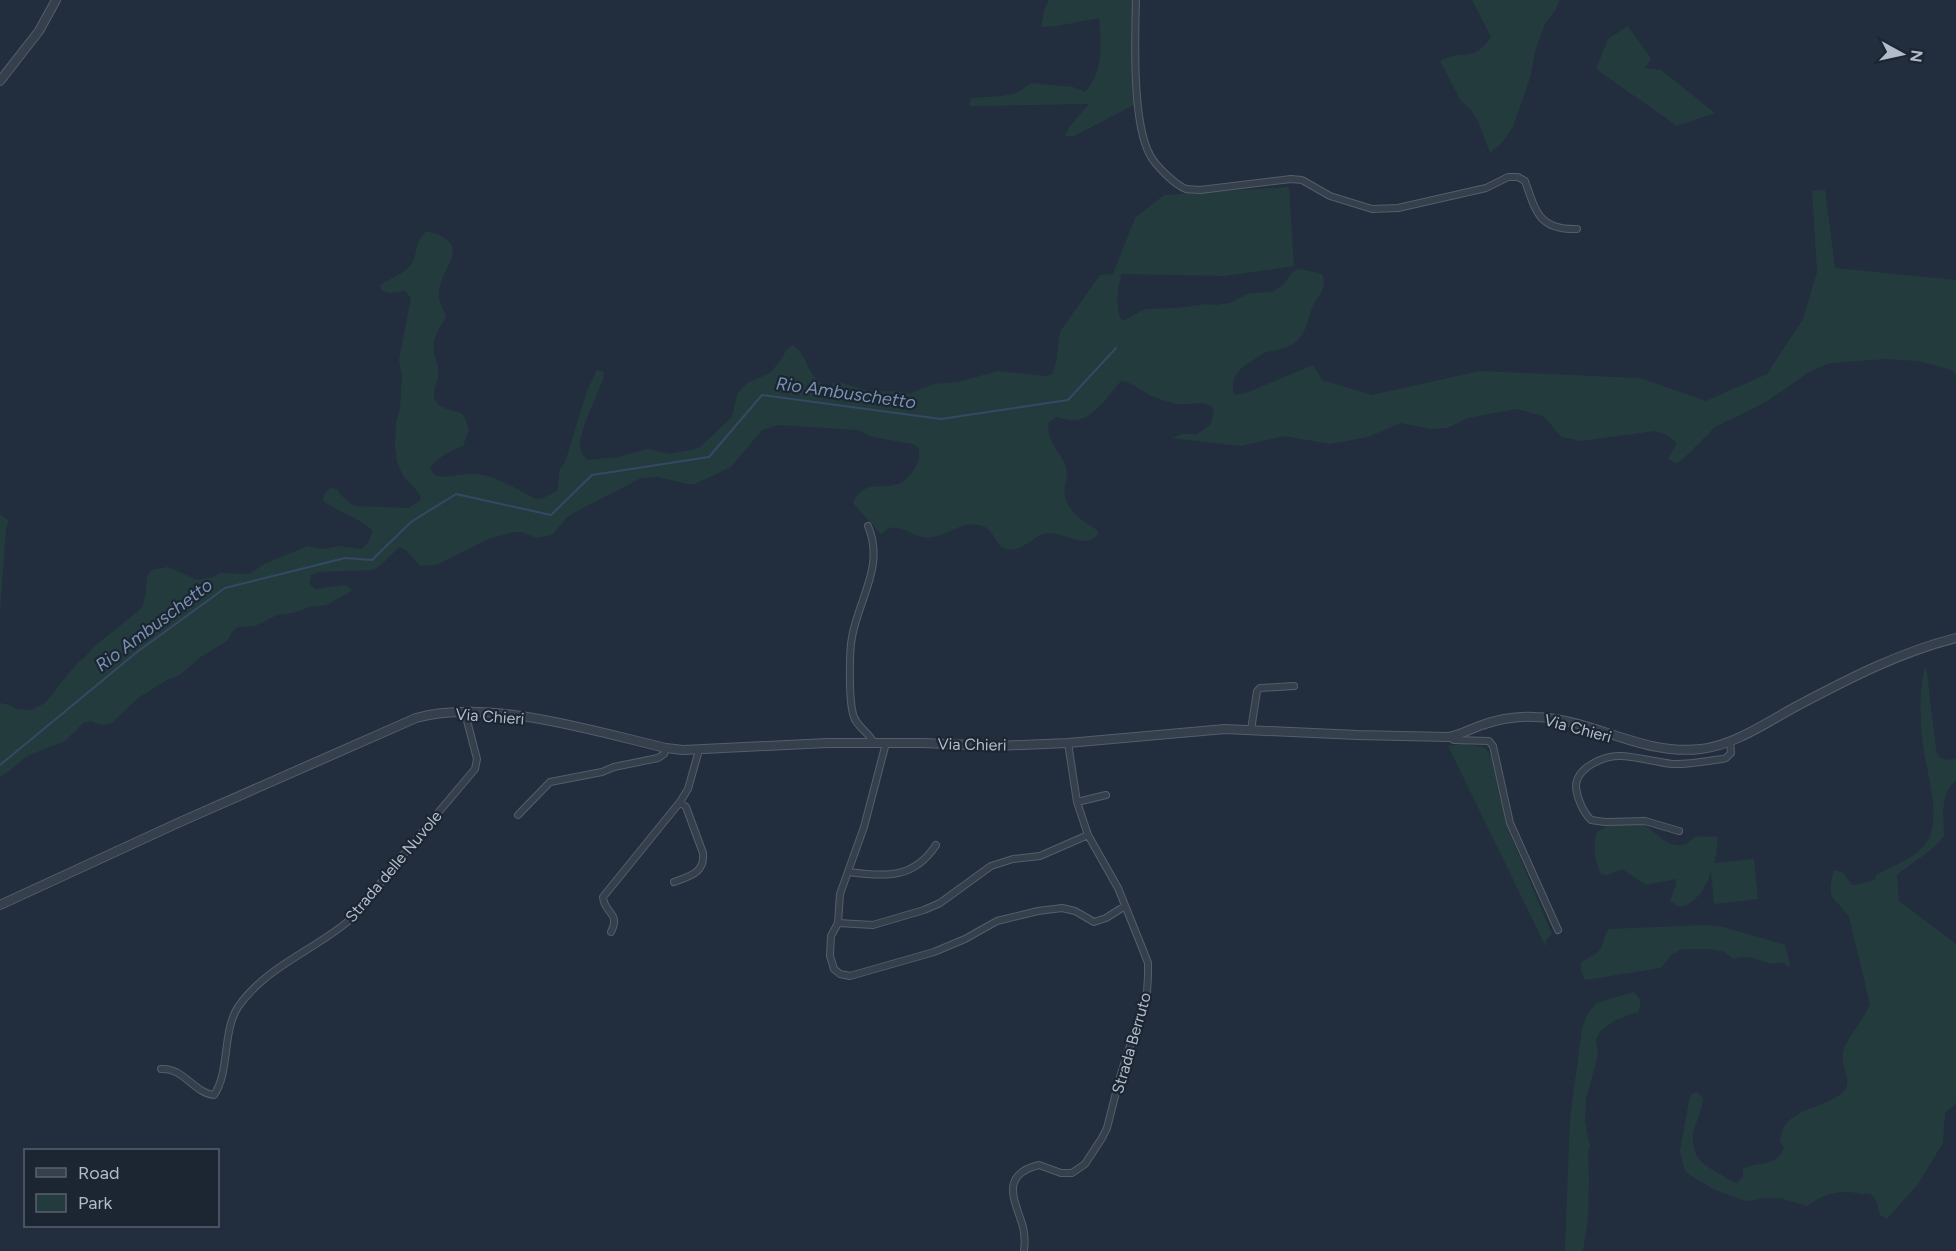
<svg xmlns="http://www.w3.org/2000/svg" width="1956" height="1251" viewBox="0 0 1956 1251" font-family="Figtree,sans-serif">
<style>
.green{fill:#243b3e}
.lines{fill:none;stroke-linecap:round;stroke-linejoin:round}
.stream{stroke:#354965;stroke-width:2}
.minor-casing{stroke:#545e6b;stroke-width:8}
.tertiary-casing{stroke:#545e6b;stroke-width:10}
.minor{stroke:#36404d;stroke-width:6}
.tertiary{stroke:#36404d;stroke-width:8}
.labels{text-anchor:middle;stroke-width:4.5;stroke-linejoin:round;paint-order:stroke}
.street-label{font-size:16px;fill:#b2bbc9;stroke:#1c2532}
.water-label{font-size:18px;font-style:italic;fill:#7991b2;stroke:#1c2532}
</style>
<rect width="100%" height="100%" fill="#222e3d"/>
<path class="green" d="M 1049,0 L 1132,0 L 1136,104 L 1074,136 L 1065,136 L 1070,126 L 1089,104 L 969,106 L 971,98 L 1002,96 L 1017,93 L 1031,83 L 1073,87 L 1085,92 C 1104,72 1101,44 1099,18 L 1057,26 L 1041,27 L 1045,7 Z
M 1472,0 L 1560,0 L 1555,11 L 1546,22 L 1536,48 L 1530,78 L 1513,127 L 1501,144 L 1490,153 L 1479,123 L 1471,110 L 1461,101 L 1440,61 C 1463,48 1473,64 1491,37 Z
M 1628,26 L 1651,59 L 1645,68 L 1661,70 L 1715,113 L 1677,126 L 1596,69 L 1608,39 Z
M 1289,187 L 1294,266 L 1225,276 L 1121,274 C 1119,288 1113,309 1123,321 L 1145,309 L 1176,308 L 1207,304 L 1215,305 L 1230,303 L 1250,293 L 1272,292 L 1284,284 L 1293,271 L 1301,269 L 1322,274 C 1327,286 1321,293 1314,304 C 1308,315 1307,333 1297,341 C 1288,348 1278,350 1267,352 C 1263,353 1259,356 1255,359 C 1240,368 1229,376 1234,395 L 1246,393 L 1313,365 L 1322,380 L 1372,395 L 1480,371 L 1640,378 L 1706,401 L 1767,374 L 1803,319 L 1817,272 L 1812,191 L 1825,190 L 1835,268 L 1956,280 L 1956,374 L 1949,369 L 1918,361 L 1887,359 L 1830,363 L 1809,372 L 1766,402 L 1715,427 L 1683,459 L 1677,463 L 1668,459 L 1677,443 L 1667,435 L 1655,431 L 1581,441 L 1562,437 L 1543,416 L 1516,409 L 1468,418 L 1447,428 L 1431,429 L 1401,423 L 1368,437 L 1330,444 L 1284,436 L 1240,446 L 1172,438 L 1182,434 L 1197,434 L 1211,424 L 1214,409 C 1203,398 1192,406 1178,404 C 1171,403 1152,397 1146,393 C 1137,388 1131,382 1121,381 C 1109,394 1094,420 1074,420 C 1068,421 1062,418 1056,417 L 1049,422 C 1045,439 1058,449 1065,464 C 1072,480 1057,487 1070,508 C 1077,519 1090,524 1099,532 C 1088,551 1066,533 1049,533 C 1034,533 1024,553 1007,549 C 995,546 995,532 985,527 C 963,516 943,541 923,537 C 907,534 897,519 881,534 L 853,503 C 864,479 879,490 899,484 C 905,482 909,476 913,471 C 919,463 920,458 919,448 L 913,444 L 872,437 L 857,430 L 779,425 L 762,430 L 731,467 L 695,484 L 688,484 L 657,477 L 641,478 L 568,516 L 552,535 L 537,538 L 522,532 L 514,532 L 488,539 L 436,565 L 420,566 L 406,550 L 399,547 L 381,565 L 374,570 L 318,572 L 311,575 L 309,583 L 315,589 L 346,585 L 352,591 L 326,605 L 309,607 L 293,613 L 277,615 L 255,626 L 238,627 L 232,632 L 228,640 L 199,658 L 180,675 L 165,681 L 138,698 L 113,722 L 105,725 L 98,724 L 91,721 L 83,723 L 65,741 L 27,756 L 8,772 L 0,777 L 0,703 L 9,705 L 16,709 L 31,710 L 45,703 L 78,662 L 84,658 L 95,646 L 138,611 L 143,606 L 146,592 L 147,576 L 152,570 L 168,567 L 197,580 L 213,577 L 220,573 L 243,574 L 251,573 L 264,564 L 308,546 L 322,549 L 338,546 L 361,549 C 368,544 371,539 372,530 C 358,517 339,512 323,501 L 324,494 L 330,488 L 337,489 L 342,496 L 354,506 L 408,508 L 421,500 L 419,493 L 403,476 L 397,462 L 395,446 L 396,423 L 400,407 L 402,376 L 399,360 L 411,298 L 405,291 L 389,293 L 382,291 L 380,285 C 389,279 403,274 410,266 C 419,255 413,242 427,231 C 479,246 436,267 439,298 C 440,304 443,310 446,315 C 443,325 436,331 434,341 C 432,352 436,358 438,368 C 441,381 425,398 442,407 C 458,415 463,406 469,430 L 463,446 C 451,450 438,457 430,468 L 434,475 C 448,479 458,474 472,474 C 493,473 517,490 536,499 L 543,498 L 557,491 L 560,469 L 565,462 L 587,391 L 597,370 L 604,372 L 603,380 C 597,395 578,434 580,447 C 581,453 584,456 587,460 L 618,457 L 648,449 L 670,454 L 699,448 L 732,417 L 737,395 L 741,389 L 747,383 L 768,374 L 779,363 L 787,349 L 793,345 C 809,356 807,380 829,387 L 835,383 L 842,383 L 872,392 L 888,391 L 911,393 L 934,384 L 958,382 L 998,371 L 1044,376 L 1052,374 C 1059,362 1056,344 1061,330 L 1100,275 L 1113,274 L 1135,218 L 1164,195 Z
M 0,514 L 9,521 L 6,528 L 0,613 Z
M 1926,665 L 1936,749 L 1939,757 L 1947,760 L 1956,759 L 1956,781 C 1939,792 1944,818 1944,836 C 1932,852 1912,862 1897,875 L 1899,901 L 1956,944 L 1956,1103 L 1945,1113 L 1943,1143 L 1918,1184 L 1887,1219 L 1880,1215 C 1878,1209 1877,1197 1870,1194 C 1867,1193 1864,1194 1861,1194 C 1841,1189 1823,1194 1807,1206 L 1780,1198 L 1764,1198 L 1749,1201 L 1742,1200 L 1715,1190 L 1688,1174 L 1684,1168 L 1680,1151 L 1690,1095 L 1697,1092 L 1703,1098 C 1702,1112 1695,1122 1693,1135 C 1691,1157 1703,1165 1720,1174 C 1726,1177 1730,1181 1737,1183 L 1743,1177 L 1743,1169 C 1757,1161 1776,1168 1784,1148 L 1780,1141 C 1781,1136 1782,1128 1786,1124 C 1800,1107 1827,1107 1843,1092 C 1854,1081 1840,1066 1843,1052 C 1846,1039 1864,1020 1870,1004 L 1849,917 C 1835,895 1825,903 1834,870 L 1842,872 L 1852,885 C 1861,885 1866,881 1875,880 L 1876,875 C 1892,866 1916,858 1926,843 C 1942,821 1928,776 1924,752 C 1920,727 1918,688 1926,665 Z
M 1464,744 L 1484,747 L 1491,756 L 1507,827 L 1552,934 L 1546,940 L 1546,947 L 1448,746 Z
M 1635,823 C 1653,824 1663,848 1682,845 C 1688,844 1692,838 1698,836 C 1706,838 1712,835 1718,837 L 1716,856 L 1714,863 L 1754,859 L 1758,899 L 1714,904 L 1711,871 C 1707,886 1696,904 1680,907 L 1670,901 L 1676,885 L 1676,879 L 1646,885 L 1622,869 L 1608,875 L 1601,874 C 1595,862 1592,845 1597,832 L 1607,826 Z
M 1705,925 L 1723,927 L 1785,945 L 1791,968 L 1782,962 C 1766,968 1755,952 1733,959 L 1725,952 L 1709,949 L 1682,949 L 1671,955 L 1661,968 L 1585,980 C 1574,957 1586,963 1599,951 C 1605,944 1603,935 1609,929 Z
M 1633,992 C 1642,998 1641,1003 1638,1013 L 1631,1014 L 1616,1020 L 1601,1030 L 1596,1039 L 1598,1055 L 1586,1099 L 1585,1122 L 1590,1146 L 1588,1153 L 1589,1178 L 1588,1219 L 1583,1251 L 1565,1251 L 1570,1118 L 1582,1028 L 1588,1013 L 1597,1003 Z"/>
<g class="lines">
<path class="stream" d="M 0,765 L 137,652 L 225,588 L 345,558 L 372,560 L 411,522 L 456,494 L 551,515 L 592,475 L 709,457 L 762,395 L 941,419 L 1068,400 L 1116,348"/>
<g class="minor-casing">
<path id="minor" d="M 1136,0 C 1135,37 1132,123 1150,155 C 1155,165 1175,185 1186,189 C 1190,190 1196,189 1200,190 L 1291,179 L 1302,180 L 1330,196 L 1372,209 L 1398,208 L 1486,188 L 1508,177 L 1518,177 L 1525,181 C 1536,212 1539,230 1577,229
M 868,526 C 885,566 859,598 852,637 C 849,653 849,699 853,714 C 856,727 869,732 874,743
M 1251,730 L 1257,691 L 1260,688 L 1294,686
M 1449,737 L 1454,740 L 1489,741 L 1493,746 L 1510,823 L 1558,930
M 886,743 L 864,827 L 840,894 L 838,923 L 831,936 L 830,956 L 834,969 L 840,974 L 850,976 L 934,952 L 965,939 L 997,921 L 1038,911 L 1062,908 L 1075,911 L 1094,922 L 1106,918 L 1125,906
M 1077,802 L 1106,795
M 518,815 L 550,782 L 602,772 L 614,767 L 658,758 L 664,754 L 666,748
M 1679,831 L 1645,821 L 1605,822 L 1591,820 C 1583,812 1577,798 1576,787 C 1576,767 1605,755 1622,756 C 1639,757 1655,762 1672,764 C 1689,765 1706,761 1723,759 L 1726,758 L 1731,753 L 1730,741
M 849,872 C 885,877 914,879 936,845
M 674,882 C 690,876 705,873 703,853 L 686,807 L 680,802
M 838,923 L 873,925 L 924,910 L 940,903 L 991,866 L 1013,859 L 1040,856 L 1088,835
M 611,932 C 621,913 604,913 603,897 L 680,802 L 688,789 L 699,750
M 161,1069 C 183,1067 194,1093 214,1095 C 230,1072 222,1032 238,1007 C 265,968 310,952 346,923 C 363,910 379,884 393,867 C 420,834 448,801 475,769 L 477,759 L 465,713
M 1024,1251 C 1025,1243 1025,1235 1023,1227 C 1016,1202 998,1175 1039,1165 L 1061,1173 L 1072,1173 L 1085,1164 L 1102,1138 L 1107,1128 L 1120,1077 L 1147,992 L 1148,976 L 1148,963 L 1143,950 L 1118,888 L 1088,835 L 1077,802 L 1068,743"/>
</g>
<g class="tertiary-casing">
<path id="tertiary" d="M 0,81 L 39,31 L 56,0
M 0,905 L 180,822 L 416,718 C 489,698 593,731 666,748 L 683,750 L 827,743 L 923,743 L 996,746 L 1068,743 L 1225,729 L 1357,735 L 1448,737 C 1461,735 1470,729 1482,725 C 1499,719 1519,716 1536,717 C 1593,719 1642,756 1701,749 C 1735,745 1767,722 1797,706 C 1848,679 1900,652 1956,638"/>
</g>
<use href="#minor" class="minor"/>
<use href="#tertiary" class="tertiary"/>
</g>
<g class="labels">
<g class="street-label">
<text transform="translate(490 716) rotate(4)" y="6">Via Chieri</text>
<text transform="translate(1578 728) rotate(15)" y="6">Via Chieri</text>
<text transform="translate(972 744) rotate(1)" y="6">Via Chieri</text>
<text transform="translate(393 866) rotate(-50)" y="6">Strada delle Nuvole</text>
<text transform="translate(1131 1043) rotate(-74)" y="6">Strada Berruto</text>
</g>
<g class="water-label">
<text transform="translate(846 393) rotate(8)" y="6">Rio Ambuschetto</text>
<text transform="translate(154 625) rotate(-37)" y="6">Rio Ambuschetto</text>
</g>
</g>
<rect x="24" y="1149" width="195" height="78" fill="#1c2532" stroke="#58616e" stroke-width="1.5"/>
<rect x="36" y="1168" width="30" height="9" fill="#36404d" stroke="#58616e" stroke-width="1.5"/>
<text x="78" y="1179" font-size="18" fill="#b2bbc9">Road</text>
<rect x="36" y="1194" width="30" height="18" fill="#243b3e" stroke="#58616e" stroke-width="1.5"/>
<text x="78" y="1209" font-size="18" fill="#b2bbc9">Park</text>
<g transform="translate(1902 54) rotate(98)" stroke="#1c2532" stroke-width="4.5" paint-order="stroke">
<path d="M0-4.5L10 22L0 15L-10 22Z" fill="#b2bbc9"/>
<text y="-9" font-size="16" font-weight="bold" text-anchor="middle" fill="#b2bbc9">N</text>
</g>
</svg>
